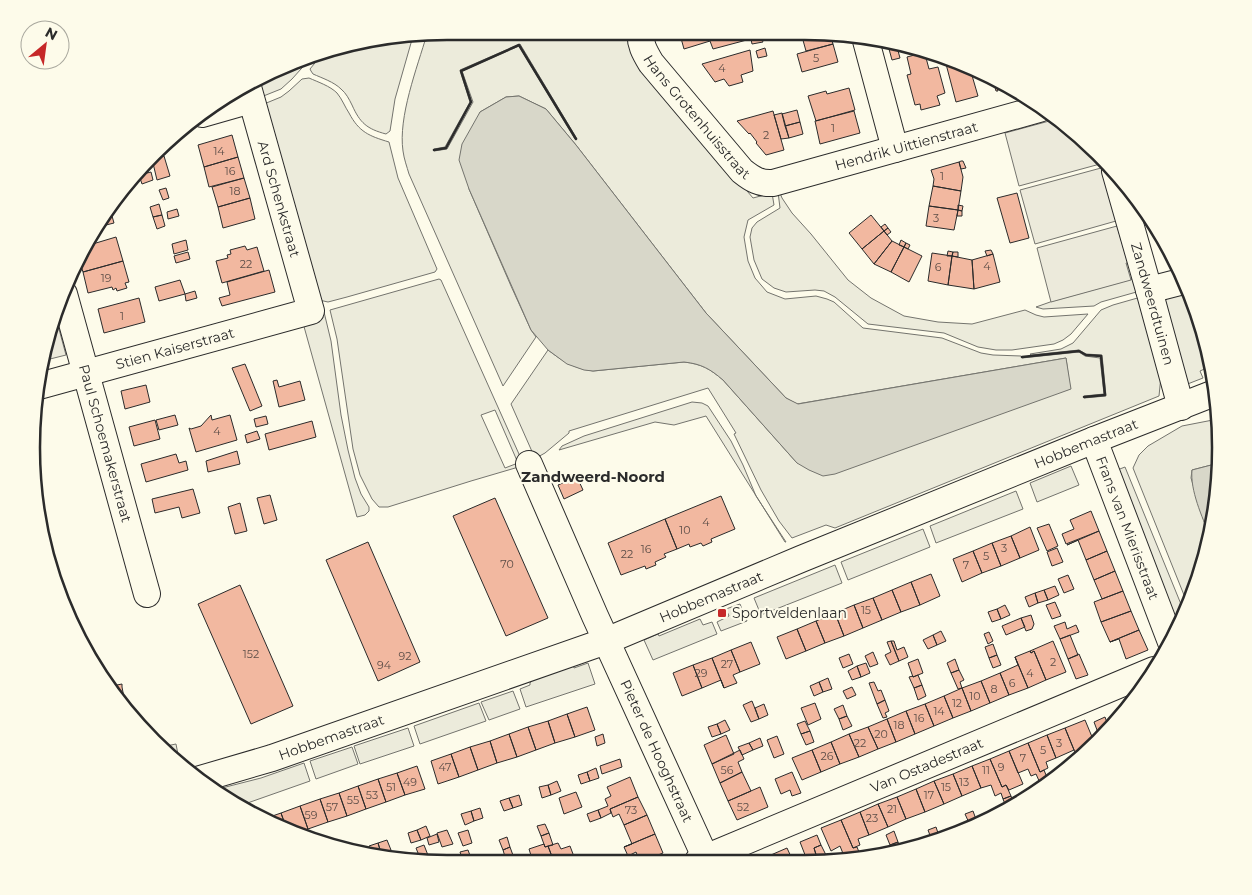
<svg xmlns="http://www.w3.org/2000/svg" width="1252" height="895" viewBox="0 0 1252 895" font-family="Montserrat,sans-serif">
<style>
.green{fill:#ecebdb;stroke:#74746e;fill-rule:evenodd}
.parking{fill:#eceadb;stroke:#74746e}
.water{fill:#d8d7c9;stroke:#74746e}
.building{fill:#f2b8a0;stroke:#2b2b2b}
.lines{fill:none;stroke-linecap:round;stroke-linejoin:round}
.minor-casing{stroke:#2b2b2b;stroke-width:28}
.minor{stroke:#fdfbea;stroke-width:26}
.wall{stroke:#2b2b2b;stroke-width:2.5}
.poi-dot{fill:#c62828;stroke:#fdfbea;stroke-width:2}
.labels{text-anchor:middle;stroke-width:4;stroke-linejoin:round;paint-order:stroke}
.number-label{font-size:11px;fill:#5d4e48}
.street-label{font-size:14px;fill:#2b2b2b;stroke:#fdfbea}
.poi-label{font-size:14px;fill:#2b2b2b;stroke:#fdfbea;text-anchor:start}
.neighbourhood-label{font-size:15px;font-weight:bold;fill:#2b2b2b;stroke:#fdfbea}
.rim{fill:none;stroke:#2b2b2b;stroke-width:2.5}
</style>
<rect width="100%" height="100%" fill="#fdfbea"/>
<path class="green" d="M 448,31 L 585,31 L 605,37 L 630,40 L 646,72 L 753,198 L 772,193 L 774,205 L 748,220 L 744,237 L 748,261 L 755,278 L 767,292 L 785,299 L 816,296 L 827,299 L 834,302 L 863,328 L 942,338 L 981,353 L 993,355 L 1021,356 L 1022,358 L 1079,352 L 1085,356 L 1100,358 L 1104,394 L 1084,396 L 1084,398 L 1106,396 L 1102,355 L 1086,354 L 1079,350 L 1031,355 L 1030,354 L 1061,349 L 1073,343 L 1101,310 L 1113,305 L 1141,297 L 1161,376 L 1159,396 L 835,528 L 826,525 L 792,538 L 779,521 L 761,490 L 734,434 L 736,433 L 708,388 L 569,431 L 569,433 L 545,453 L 536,458 L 534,456 L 511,404 L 548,350 C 564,362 573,368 593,371 L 684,362 C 702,364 710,369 723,380 L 797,463 L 1070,389 L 1066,358 L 797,404 L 786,398 L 706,313 L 576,145 L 546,109 L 519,96 L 506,97 L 480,112 L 469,189 L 511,286 L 531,330 L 536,337 L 503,386 L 409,174 C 407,167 404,159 403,151 C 398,117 417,68 427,34 ZM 520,44 L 577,139 L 575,139 L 519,46 L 462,71 L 473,102 L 447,149 L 434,151 L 434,149 L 445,147 L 470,102 L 460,70 Z
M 413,36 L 395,99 L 390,131 L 386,134 C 367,129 360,123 352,105 C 349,99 346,93 341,89 C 334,82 322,78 313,74 L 311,71 L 310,69 L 323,53 L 339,46 Z
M 310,59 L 292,79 L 281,89 L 261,97 L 257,83 Z
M 309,78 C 318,82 330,86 337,93 C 342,99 345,107 349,113 C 359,132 369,136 389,142 L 398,178 L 437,269 L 435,272 L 347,297 L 328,302 L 319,300 L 264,104 L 281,97 L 289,91 L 302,79 Z
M 778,192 L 780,193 L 782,198 L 792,213 L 811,234 L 848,280 L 871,298 L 904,316 L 938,322 L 972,324 L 1025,310 L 1036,315 L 1044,317 L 1088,314 L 1071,334 L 1063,340 L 1054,344 L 1012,350 L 996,350 L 978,347 L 944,333 L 868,324 L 835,297 L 824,291 L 815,290 L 786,292 L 774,288 L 762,279 L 754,260 L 750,237 L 752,228 L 757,222 L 780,208 Z
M 1136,278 L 1140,291 L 1101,302 L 1094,306 L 1043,309 L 1036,307 L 1053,301 Z
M 439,279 L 441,280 L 523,463 L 522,466 L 471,481 L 388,507 L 379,507 L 372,499 L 360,475 L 353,449 L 337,339 L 330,310 ZM 495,410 L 518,463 L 505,468 L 481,415 Z
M 1188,290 L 1199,314 L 1211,366 L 1200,371 L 1203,378 L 1185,385 L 1163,303 L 1171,295 Z
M 324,312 L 331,341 L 341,415 L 348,450 L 355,478 L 361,494 L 369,507 L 369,511 L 365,515 L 357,517 L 303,323 L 323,318 L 322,313 Z
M 692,402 L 702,403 L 708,406 L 731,441 L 743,465 L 756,496 L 786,542 L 785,542 L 706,416 L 674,425 L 655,422 L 559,450 L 562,446 L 584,436 Z
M 1218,419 L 1219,463 L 1192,470 L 1191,478 L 1204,521 L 1210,536 L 1206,556 L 1188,605 L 1133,468 L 1139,455 L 1148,446 L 1182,426 Z
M 1071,466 L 1079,485 L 1037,502 L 1030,483 Z
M 1125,467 L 1185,614 L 1177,633 L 1112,472 Z
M 1016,491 L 1023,509 L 936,543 L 930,526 Z
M 923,529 L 930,547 L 848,580 L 841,562 Z
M 835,565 L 842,583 L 761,615 L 754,598 Z
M 740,604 L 747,621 L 721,631 L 717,622 L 729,616 L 726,609 Z
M 700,619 L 703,625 L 712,622 L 717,634 L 653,660 L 644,640 L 658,634 L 659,636 Z
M 572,662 L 574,668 L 588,663 L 595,684 L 526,707 L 520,689 L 530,685 L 530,683 L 535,675 Z
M 513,691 L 520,709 L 489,720 L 481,702 Z
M 479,703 L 486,721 L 420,744 L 414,726 Z
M 408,728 L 414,746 L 360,764 L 354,746 Z
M 176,744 L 180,765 L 161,747 Z
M 352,747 L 358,764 L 316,779 L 310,761 Z
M 304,763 L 310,781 L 239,806 L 214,790 L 261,778 Z"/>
<path class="parking" d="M 1053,120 L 1098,157 L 1100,164 L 1019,186 L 1005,133 Z
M 1101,168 L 1116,221 L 1035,244 L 1020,190 Z
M 1117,226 L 1128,263 L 1126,263 L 1131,280 L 1051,302 L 1037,248 Z
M 56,318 L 66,355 L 46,360 L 48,368 L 39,371 L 39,367 Z"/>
<path class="water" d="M 519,96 L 546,109 L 576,145 L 706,313 L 786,398 L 798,404 L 1066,358 L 1071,389 L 835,474 L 823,476 L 809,470 L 797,463 L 723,380 C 710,369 702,364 684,362 L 593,371 L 584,370 L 567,364 L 548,350 L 531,330 L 469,189 L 459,160 L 462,144 L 480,112 L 506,97 Z
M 1219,463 L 1220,475 L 1210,536 C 1202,517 1190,490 1192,470 Z"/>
<path class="building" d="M 679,31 L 756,31 L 758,37 L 713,49 L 710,41 L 684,49 Z
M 764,31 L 771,31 L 772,35 L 765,36 Z
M 807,31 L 830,34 L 833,44 L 806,51 L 801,33 Z
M 761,37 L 763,42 L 752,44 L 751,39 Z
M 833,44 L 838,62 L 802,72 L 797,54 Z
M 897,47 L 900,58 L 892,60 L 889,49 Z
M 765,48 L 767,56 L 758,58 L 756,51 Z
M 750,50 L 753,71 L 741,75 L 743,82 L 729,86 L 724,79 L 715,82 L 702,64 Z
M 922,53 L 925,54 L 929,69 L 938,67 L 945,93 L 937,96 L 940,105 L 921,110 L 920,104 L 915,105 L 907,75 L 911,74 L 907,57 Z
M 949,63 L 971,72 L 978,96 L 956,102 L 946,64 Z
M 993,80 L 1000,82 L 996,84 L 998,91 L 996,91 Z
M 849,88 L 855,110 L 816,121 L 808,96 L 826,91 L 827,94 Z
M 797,110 L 800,122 L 785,126 L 782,114 Z
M 773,111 L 784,150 L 766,155 L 756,143 L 757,142 L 750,133 L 749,134 L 737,121 Z
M 854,111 L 860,133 L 820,144 L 815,121 Z
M 782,113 L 789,138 L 781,139 L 774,115 Z
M 800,122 L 803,134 L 789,138 L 785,126 Z
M 232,135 L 238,157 L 204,167 L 198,145 Z
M 164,156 L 170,176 L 157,180 L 152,159 Z
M 238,157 L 244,178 L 209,187 L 204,167 Z
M 961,161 L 963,161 L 966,168 L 961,169 L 959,162 Z
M 959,162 L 963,177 L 961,191 L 933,186 L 934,179 L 931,170 Z
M 151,172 L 153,180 L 142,184 L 139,175 Z
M 244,178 L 250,198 L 218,207 L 212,187 Z
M 933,186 L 961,191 L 958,210 L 929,206 Z
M 166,188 L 169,198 L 163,200 L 159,190 Z
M 1017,193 L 1029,238 L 1010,243 L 997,198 Z
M 250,198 L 255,219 L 223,228 L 218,207 Z
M 159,204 L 162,215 L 153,217 L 150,207 Z
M 958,205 L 963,206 L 962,211 L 958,210 Z
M 929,206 L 958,210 L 954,230 L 926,226 Z
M 110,209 L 114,223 L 98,227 Z
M 177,209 L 179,216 L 168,219 L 167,212 Z
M 958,210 L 962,211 L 962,216 L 957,216 Z
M 162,215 L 165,226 L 157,229 L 153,217 Z
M 871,215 L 884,231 L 862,249 L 849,233 Z
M 885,224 L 888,228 L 884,231 L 881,227 Z
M 888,228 L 891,232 L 887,235 L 884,231 Z
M 884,231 L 892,241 L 874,264 L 862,249 Z
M 116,237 L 123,261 L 83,272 L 78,257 L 86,246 Z
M 186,240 L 188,250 L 174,254 L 172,244 Z
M 901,240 L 906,243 L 904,247 L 899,245 Z
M 892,241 L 904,247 L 891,272 L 874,264 Z
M 906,243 L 910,245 L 908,249 L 904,247 Z
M 245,246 L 247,250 L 257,247 L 264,271 L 222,283 L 216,261 L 228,258 L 227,255 L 231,254 L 230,250 Z
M 904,247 L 922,256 L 909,282 L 891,272 Z
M 991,250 L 993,254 L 987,256 L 985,251 Z
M 948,251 L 953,252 L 952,256 L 947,256 Z
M 188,252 L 190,259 L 176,263 L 174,256 Z
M 953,252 L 958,252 L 958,257 L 952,256 Z
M 932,253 L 952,256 L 948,285 L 928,281 Z
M 993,254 L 1000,282 L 974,289 L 972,260 Z
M 952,256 L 972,260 L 974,289 L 948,285 Z
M 123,261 L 129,282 L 125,283 L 127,288 L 117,291 L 116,288 L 113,290 L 112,287 L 88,293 L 83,272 Z
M 269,270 L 275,292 L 222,306 L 219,298 L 230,295 L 227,282 Z
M 180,280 L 185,294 L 159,301 L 155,287 Z
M 195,291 L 197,298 L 186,301 L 185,294 Z
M 139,298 L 145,322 L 104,333 L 98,309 Z
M 245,364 L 262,406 L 250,411 L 232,368 Z
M 277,380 L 279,387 L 300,381 L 305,400 L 279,407 L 273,381 Z
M 146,385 L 150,402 L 125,409 L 121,391 Z
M 175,415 L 178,425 L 159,430 L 156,420 Z
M 211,415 L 212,420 L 230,415 L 237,440 L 196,452 L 189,428 L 191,429 L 201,426 Z
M 266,416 L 268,424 L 256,427 L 254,419 Z
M 155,420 L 160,439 L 134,446 L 129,427 Z
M 312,421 L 316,437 L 269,450 L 265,434 Z
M 257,431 L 260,439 L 247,443 L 245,435 Z
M 237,451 L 240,464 L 208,472 L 206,461 Z
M 176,454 L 179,463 L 186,461 L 188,470 L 146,482 L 141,464 Z
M 577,477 L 583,490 L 564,499 L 558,485 Z
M 193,489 L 200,513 L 182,518 L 179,507 L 155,513 L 152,499 Z
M 270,495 L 277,520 L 264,524 L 257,498 Z
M 721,496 L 735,529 L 711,539 L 712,542 L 703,546 L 701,543 L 690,547 L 689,544 L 677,549 L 665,519 Z
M 495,498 L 548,618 L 506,636 L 453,516 Z
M 240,503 L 247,531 L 235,534 L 228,507 Z
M 1091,511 L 1099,531 L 1066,544 L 1062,534 L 1074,529 L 1070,520 Z
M 665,519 L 677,549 L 664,554 L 666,557 L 655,562 L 656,565 L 646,569 L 645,566 L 621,575 L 608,543 Z
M 1049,524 L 1058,546 L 1047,551 L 1037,528 Z
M 1030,527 L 1039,550 L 1020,558 L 1011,536 Z
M 1099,531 L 1107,551 L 1086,560 L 1078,540 L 1067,545 Z
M 1011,536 L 1020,558 L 1001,566 L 992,543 Z
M 368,542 L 420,662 L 378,681 L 326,560 Z
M 992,543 L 1001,566 L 982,573 L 973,551 Z
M 1057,548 L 1063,562 L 1052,566 L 1047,552 Z
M 973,551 L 982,573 L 962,582 L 953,559 Z
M 1107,551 L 1115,571 L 1094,580 L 1086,560 Z
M 1115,571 L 1123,591 L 1102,599 L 1094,580 Z
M 931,574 L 940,596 L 920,605 L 911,582 Z
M 1068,575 L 1074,589 L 1064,593 L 1058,579 Z
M 911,582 L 920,605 L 901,612 L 892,590 Z
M 240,585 L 293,706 L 251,724 L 198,604 Z
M 1055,586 L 1059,595 L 1048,600 L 1044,590 Z
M 892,590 L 901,612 L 882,620 L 873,598 Z
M 1044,590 L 1048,600 L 1038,603 L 1035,593 Z
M 1123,591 L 1131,611 L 1101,622 L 1094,602 Z
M 1035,593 L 1038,603 L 1029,607 L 1025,597 Z
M 873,598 L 882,620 L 863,628 L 854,605 Z
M 1055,602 L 1061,616 L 1052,619 L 1046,605 Z
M 854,605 L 863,628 L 844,636 L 835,613 Z
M 1005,605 L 1010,615 L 1001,619 L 997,609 Z
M 997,609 L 1001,619 L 992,622 L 988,612 Z
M 1131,611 L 1139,630 L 1110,642 L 1101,622 Z
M 835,613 L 844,636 L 825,643 L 816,621 Z
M 1031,615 L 1034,624 L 1032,629 L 1026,631 L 1021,618 Z
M 1021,618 L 1025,627 L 1006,635 L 1002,626 Z
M 816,621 L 825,643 L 806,651 L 797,629 Z
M 1065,622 L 1067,629 L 1076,625 L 1079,632 L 1060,639 L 1054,626 Z
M 797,629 L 806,651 L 786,659 L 777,637 Z
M 1139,630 L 1148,650 L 1126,659 L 1119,639 L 1110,642 Z
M 941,631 L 946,641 L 937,645 L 933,635 Z
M 989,632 L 993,641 L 988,644 L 984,634 Z
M 933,635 L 937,645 L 928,649 L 923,640 Z
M 1070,635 L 1078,655 L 1068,659 L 1060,639 Z
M 891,641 L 899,661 L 890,665 L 885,655 L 891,652 L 887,642 Z
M 891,641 L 894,641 L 897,650 L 904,647 L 908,657 L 899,661 Z
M 1053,641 L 1066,672 L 1046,680 L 1034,651 L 1031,653 L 1030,651 Z
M 751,642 L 760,664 L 740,672 L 731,650 Z
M 993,644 L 997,655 L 989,658 L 985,647 Z
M 731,650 L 740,672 L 733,675 L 737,683 L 724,688 L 712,658 Z
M 1030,651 L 1031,653 L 1034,651 L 1046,680 L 1028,688 L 1015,657 Z
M 873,652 L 878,664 L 870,667 L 865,656 Z
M 849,654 L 853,664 L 843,668 L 839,658 Z
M 1079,654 L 1088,675 L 1076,679 L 1068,659 Z
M 997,655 L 1001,665 L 993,668 L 989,658 Z
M 1015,657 L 1028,688 L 1009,695 L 1000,673 L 1018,665 Z
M 712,658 L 724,688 L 721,680 L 702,688 L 693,665 Z
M 918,659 L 923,673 L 913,677 L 908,663 Z
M 955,659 L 959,670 L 951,673 L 947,663 Z
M 866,663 L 870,673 L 861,677 L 857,666 Z
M 693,665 L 702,688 L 682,696 L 673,673 Z
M 857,666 L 861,677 L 852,680 L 848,671 Z
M 959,670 L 964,680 L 960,682 L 962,688 L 958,689 L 951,673 Z
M 1000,673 L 1009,695 L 990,703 L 981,681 Z
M 918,675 L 922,685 L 914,688 L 909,677 L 913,676 L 913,677 Z
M 828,678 L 832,689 L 823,692 L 819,682 Z
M 981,681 L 990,703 L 971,711 L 962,688 Z
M 819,682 L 823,692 L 814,696 L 810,686 Z
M 874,682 L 878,691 L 881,690 L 885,700 L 877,704 L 869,683 Z
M 122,684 L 122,687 L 126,708 L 112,686 Z
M 922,685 L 926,696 L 918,700 L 914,688 Z
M 852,687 L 856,695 L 847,699 L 843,691 Z
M 962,688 L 971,711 L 953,718 L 944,696 Z
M 944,696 L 953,718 L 934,726 L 925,704 Z
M 885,700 L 889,711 L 885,713 L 887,717 L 883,718 L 877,704 Z
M 752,701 L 759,719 L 751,722 L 743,705 Z
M 815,703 L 821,719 L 808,725 L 801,708 Z
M 764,704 L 768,715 L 759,719 L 755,708 Z
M 925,704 L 934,726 L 915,734 L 906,711 Z
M 843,705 L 847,716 L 839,719 L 834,709 Z
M 587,707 L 595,730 L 575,737 L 567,714 Z
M 906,711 L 915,734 L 896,742 L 887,719 Z
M 567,714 L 575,737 L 555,743 L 548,721 Z
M 847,716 L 852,726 L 843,730 L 839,719 Z
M 1105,717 L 1109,728 L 1100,738 L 1094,722 Z
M 887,719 L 896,742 L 878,749 L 868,727 Z
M 725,720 L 730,730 L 721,734 L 717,724 Z
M 1085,720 L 1095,744 L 1086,753 L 1077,757 L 1065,728 Z
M 548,721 L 555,743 L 536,750 L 528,727 Z
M 805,721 L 810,731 L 801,734 L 797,724 Z
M 717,724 L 721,734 L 712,737 L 708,727 Z
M 528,727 L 536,750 L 517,757 L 509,734 Z
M 868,727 L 878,749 L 859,757 L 849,734 Z
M 1065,728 L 1074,750 L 1056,758 L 1047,735 Z
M 810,731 L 814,742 L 806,745 L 801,734 Z
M 509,734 L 517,757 L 497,763 L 490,741 Z
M 603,734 L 605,743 L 597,746 L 595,737 Z
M 849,734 L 859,757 L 840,764 L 831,742 Z
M 726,735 L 734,754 L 712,764 L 704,745 Z
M 1047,735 L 1056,758 L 1046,762 L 1048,768 L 1040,772 L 1028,743 Z
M 777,736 L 784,754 L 774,758 L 767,740 Z
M 760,738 L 763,746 L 753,750 L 749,743 Z
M 490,741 L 497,763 L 478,770 L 470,747 Z
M 831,742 L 840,764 L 821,772 L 812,750 Z
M 749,743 L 753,750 L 742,755 L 738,747 Z
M 1028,743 L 1040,772 L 1044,770 L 1048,780 L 1040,783 L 1036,774 L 1031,776 L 1028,769 L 1018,773 L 1009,751 Z
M 470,747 L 478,770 L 459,777 L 451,754 Z
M 740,750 L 744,759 L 738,762 L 742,772 L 720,783 L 712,764 Z
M 812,750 L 821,772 L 802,780 L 792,758 Z
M 1009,751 L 1023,784 L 1009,790 L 1006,785 L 1002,787 L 990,759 Z
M 451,754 L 459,777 L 438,784 L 431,761 Z
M 1082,755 L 1082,757 L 1075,763 L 1073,758 Z
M 620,759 L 622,767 L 602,774 L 600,766 Z
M 990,759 L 1002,787 L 1006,785 L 1011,796 L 1003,799 L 1001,793 L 995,796 L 991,785 L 981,788 L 972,766 Z
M 417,766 L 425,789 L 405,795 L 397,773 Z
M 972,766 L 981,788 L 962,796 L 953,774 Z
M 596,768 L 599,778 L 590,781 L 587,772 Z
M 587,772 L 590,781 L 581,784 L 578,775 Z
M 742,772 L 751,791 L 728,801 L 720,783 Z
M 792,772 L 801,793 L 792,796 L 790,790 L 781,794 L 775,779 Z
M 397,773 L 405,795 L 386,802 L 378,779 Z
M 953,774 L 962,796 L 944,804 L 934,781 Z
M 630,777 L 638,797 L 610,809 L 611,813 L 601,818 L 598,810 L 608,806 L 605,799 L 611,796 L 607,787 Z
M 378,779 L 386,802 L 366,809 L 358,786 Z
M 557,781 L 561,791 L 551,795 L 548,785 Z
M 934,781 L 944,804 L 925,812 L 916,789 Z
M 548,785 L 551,795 L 542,798 L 539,787 Z
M 358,786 L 366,809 L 347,816 L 339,793 Z
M 760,787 L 768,807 L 737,820 L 728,801 Z
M 916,789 L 925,812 L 906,819 L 897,797 Z
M 576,792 L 582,807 L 564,814 L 559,798 Z
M 339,793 L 347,816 L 328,822 L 320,799 Z
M 519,795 L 522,805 L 513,808 L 509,798 Z
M 1011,796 L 1014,804 L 1007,809 L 1003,799 Z
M 638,797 L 647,815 L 624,825 L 619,814 L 613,817 L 610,809 Z
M 897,797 L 906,819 L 888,827 L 878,804 Z
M 509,798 L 513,808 L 504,811 L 500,801 Z
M 320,799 L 328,822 L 308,829 L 300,806 Z
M 878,804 L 888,827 L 869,835 L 860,812 Z
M 300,806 L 308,829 L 296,833 L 287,830 L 281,813 Z
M 480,808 L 483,818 L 474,821 L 471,811 Z
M 598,810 L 601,818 L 590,822 L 587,814 Z
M 471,811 L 474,821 L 465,825 L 461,814 Z
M 973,811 L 977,822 L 970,825 L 965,814 Z
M 860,812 L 869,835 L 858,839 L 860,845 L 853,848 L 841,820 Z
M 281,813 L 287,830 L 261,820 Z
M 647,815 L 655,834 L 624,847 L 632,844 L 624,825 Z
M 841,820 L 853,848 L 857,847 L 861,857 L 853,860 L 850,854 L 844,856 L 840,846 L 831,851 L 821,828 Z
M 545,824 L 549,833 L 541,836 L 537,826 Z
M 426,826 L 430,836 L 421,840 L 417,830 Z
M 936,827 L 939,836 L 931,838 L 928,830 Z
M 417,830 L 421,840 L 411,843 L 408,833 Z
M 447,830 L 453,844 L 442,847 L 437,833 Z
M 468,830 L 472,843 L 463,846 L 458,833 Z
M 894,831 L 898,842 L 890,845 L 886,835 Z
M 549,833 L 553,845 L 545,847 L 541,836 Z
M 437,834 L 439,842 L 429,845 L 427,838 Z
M 655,834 L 663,853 L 643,861 L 640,862 L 636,852 L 628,856 L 624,847 Z
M 817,835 L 821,845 L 814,848 L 817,857 L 807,860 L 800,842 Z
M 507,837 L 510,847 L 503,850 L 499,840 Z
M 387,840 L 391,850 L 381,853 L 378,843 Z
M 898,842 L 901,848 L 892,850 L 890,845 Z
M 378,843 L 381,853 L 372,855 L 369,846 Z
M 558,843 L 561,849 L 570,846 L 576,862 L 554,862 L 548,846 Z
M 544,844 L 545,847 L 548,846 L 554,862 L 533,862 L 529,849 Z
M 424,845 L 431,863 L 422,863 L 416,848 Z
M 821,845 L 826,855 L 817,859 L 814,848 Z
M 510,847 L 514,858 L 506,860 L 503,850 Z
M 787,848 L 793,861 L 757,861 Z
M 468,850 L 472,861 L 464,863 L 460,852 Z"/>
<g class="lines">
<g class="minor-casing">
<g id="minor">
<path id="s1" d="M 641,31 C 639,43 645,53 651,63 L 742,171 C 752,179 760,184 773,183 L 1039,109"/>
<path d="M 865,37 L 895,149"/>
<path d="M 202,114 L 251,100"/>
<path id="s2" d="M 1115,171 L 1149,290 L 1181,407"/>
<path d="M 1149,290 L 1184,281"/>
<path id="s3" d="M 64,294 L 147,594"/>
<path id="s4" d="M 39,386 L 311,311 L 248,87"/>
<path id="s5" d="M 1094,440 L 1171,642"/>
<path id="s6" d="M 529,464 L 595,616 L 707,861"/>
<path id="s7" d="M 197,780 L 272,758 L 606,641 L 801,559 L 1094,440 L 1217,392"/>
<path id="s8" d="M 698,861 L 1154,670"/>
</g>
</g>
<use href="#minor" class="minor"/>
<path class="wall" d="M 434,150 L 446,148 L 471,102 L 461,71 L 519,45 L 576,139
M 1022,357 L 1079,351 L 1086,355 L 1101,356 L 1105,395 L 1084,397"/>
</g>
<rect class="poi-dot" x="717" y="608" width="10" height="10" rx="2.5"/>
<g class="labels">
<g class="number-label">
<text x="816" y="62">5</text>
<text x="722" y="72">4</text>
<text x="833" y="132">1</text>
<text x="766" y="139">2</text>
<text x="219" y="155">14</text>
<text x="230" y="175">16</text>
<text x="942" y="180">1</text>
<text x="235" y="195">18</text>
<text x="936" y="222">3</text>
<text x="246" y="268">22</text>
<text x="987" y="270">4</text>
<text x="938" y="271">6</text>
<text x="106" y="282">19</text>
<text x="122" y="320">1</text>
<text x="217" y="435">4</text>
<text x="706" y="526">4</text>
<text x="685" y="534">10</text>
<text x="1004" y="552">3</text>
<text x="646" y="553">16</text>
<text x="627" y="558">22</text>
<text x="986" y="560">5</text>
<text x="507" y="568">70</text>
<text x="966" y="569">7</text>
<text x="866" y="614">15</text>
<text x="251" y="658">152</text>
<text x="405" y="660">92</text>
<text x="1053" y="666">2</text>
<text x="727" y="668">27</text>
<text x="384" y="669">94</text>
<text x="701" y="677">29</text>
<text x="1030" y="677">4</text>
<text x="1012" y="687">6</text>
<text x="994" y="693">8</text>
<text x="975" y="700">10</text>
<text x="957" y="707">12</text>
<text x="939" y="715">14</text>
<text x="919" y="722">16</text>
<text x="899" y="729">18</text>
<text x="881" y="738">20</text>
<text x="860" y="747">22</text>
<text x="1059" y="747">3</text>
<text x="1043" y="754">5</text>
<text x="827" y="760">26</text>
<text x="1023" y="762">7</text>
<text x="445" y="771">47</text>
<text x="1001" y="771">9</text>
<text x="727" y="774">56</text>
<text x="986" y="774">11</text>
<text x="410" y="786">49</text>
<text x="964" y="786">13</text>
<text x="391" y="791">51</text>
<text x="946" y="791">15</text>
<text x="372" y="799">53</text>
<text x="929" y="799">17</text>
<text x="353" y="804">55</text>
<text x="332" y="811">57</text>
<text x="743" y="811">52</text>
<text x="892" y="813">21</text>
<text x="631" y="814">73</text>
<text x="311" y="819">59</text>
<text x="872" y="822">23</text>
</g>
<g class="street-label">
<text dy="5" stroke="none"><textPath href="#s1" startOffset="105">Hans Grotenhuisstraat</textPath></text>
<text dy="5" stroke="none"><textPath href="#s1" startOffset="348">Hendrik Uittienstraat</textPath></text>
<text transform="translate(279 199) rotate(74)" y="5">Ard Schenkstraat</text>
<text dy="5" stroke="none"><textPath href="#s2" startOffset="138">Zandweerdtuinen</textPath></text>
<text dy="5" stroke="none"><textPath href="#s4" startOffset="141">Stien Kaiserstraat</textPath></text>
<text dy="5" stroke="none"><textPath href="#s3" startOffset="155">Paul Schoemakerstraat</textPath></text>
<text dy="5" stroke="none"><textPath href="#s7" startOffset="951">Hobbemastraat</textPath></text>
<text dy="5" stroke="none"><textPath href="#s5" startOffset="94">Frans van Mierisstraat</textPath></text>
<text dy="5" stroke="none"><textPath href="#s7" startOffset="546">Hobbemastraat</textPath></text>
<text dy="5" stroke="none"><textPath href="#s7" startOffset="141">Hobbemastraat</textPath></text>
<text dy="5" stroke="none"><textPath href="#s6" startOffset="314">Pieter de Hooghstraat</textPath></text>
<text dy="5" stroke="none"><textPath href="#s8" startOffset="248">Van Ostadestraat</textPath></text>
</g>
<g class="poi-label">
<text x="732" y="618">Sportveldenlaan</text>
</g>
<g class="neighbourhood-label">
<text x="593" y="482">Zandweerd-Noord</text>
</g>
</g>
<path d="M0 0H1252V895H0ZM447 40H805A407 407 0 0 1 1212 447V448A407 407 0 0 1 805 855H447A407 407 0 0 1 40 448V447A407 407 0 0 1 447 40Z" fill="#fdfbea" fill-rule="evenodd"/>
<path class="rim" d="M447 40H805A407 407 0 0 1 1212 447V448A407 407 0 0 1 805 855H447A407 407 0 0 1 40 448V447A407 407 0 0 1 447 40Z"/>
<g transform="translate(45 45) rotate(29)"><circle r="24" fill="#fdfbea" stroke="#a9a89e"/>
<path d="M0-4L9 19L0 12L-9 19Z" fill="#c62828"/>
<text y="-8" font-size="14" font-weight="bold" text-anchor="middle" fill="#2b2b2b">N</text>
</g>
</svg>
